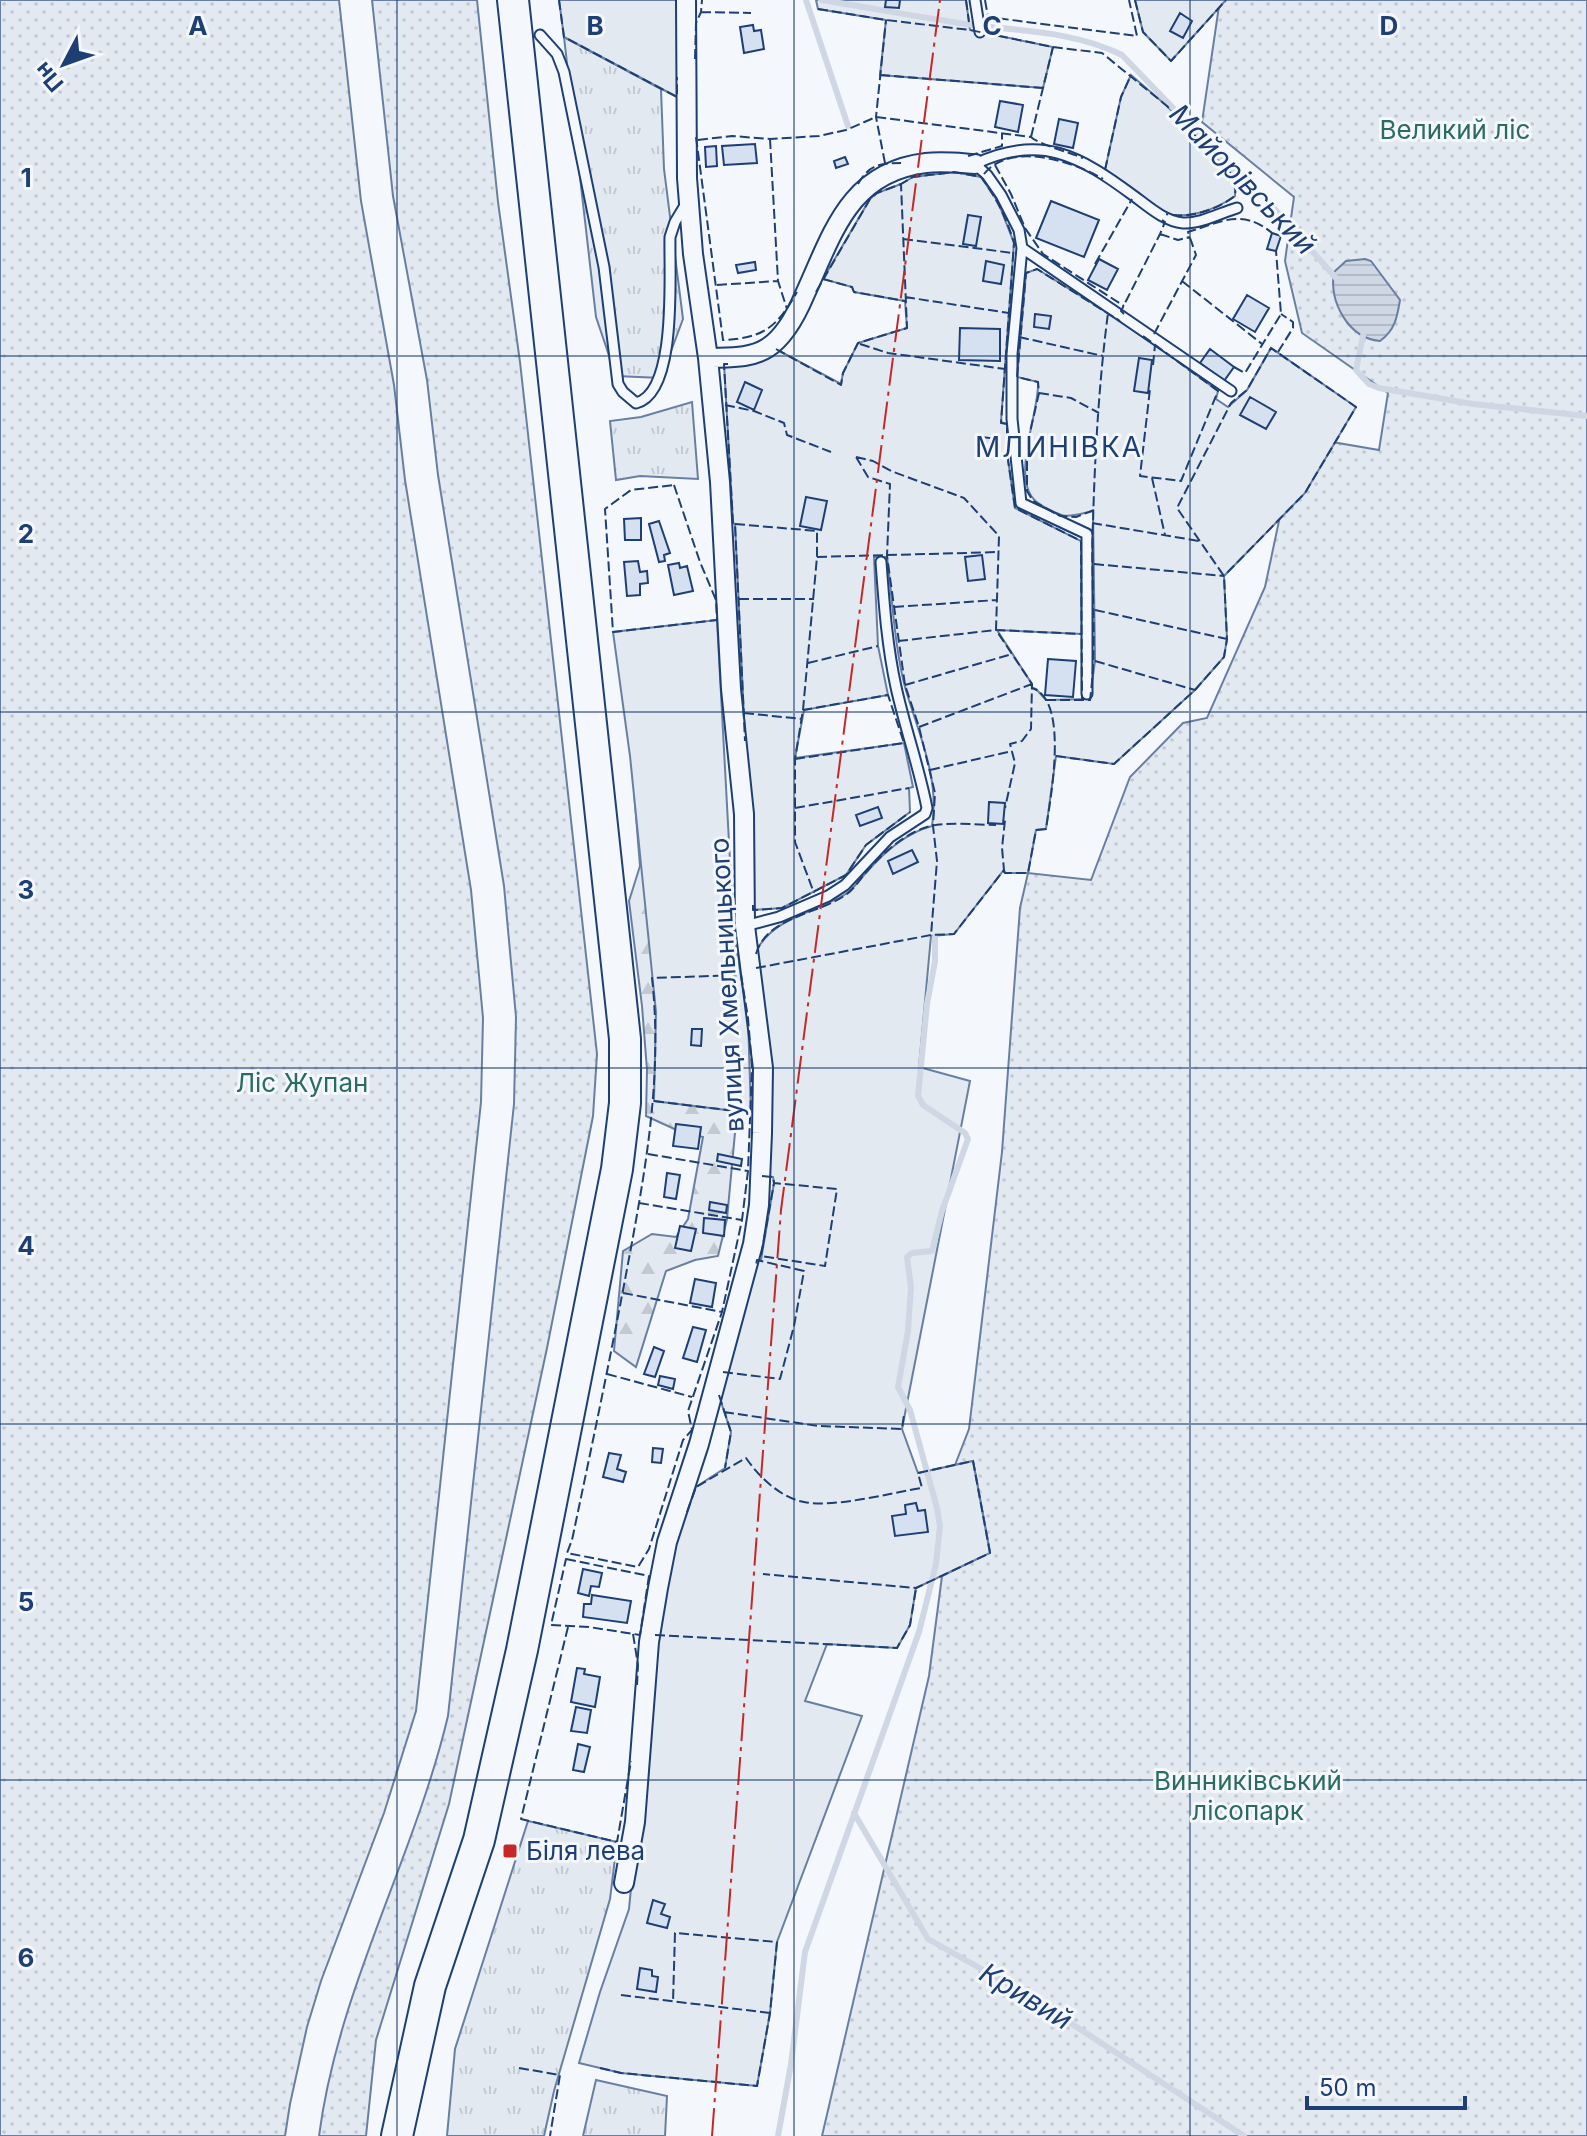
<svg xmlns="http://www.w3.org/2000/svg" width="1587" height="2136" viewBox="0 0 1587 2136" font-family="Inter,sans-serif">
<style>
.grass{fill:url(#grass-tufts);stroke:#687fa3;stroke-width:2}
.forest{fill:url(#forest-firs);stroke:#687fa3;stroke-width:2}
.park{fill:url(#park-dots);stroke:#687fa3;stroke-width:2}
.garden{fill:#e3e9f0;stroke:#687fa3;stroke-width:2}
.water{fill:url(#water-rules);stroke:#687fa3;stroke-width:2}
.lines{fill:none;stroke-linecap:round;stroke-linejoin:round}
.stream{stroke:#cfd7e4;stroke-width:6}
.building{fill:#d5e0f0;stroke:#1d3f73;stroke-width:2}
.service-casing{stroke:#1d3f73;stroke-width:13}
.minor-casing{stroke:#1d3f73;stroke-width:22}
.primary-casing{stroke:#1d3f73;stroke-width:34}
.service{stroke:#f4f7fb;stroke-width:9}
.minor{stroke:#f4f7fb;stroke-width:18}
.primary{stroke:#f4f7fb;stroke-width:30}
.fence{stroke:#1d3f73;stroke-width:2;stroke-dasharray:10 4;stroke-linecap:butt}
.power{stroke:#c62828;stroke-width:2;stroke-dasharray:28 6 4 6;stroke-linecap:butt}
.grid{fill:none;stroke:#1d3f73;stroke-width:2;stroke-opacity:0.55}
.poi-dot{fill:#c62828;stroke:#f4f7fb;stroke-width:3}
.labels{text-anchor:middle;stroke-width:6;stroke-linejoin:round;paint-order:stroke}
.park-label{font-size:26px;fill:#2c6c60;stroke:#f4f7fb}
.street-label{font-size:26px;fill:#1d3f73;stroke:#f4f7fb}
.poi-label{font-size:26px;fill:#1d3f73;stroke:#f4f7fb;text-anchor:start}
.water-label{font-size:28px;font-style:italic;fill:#1d3f73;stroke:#f4f7fb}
.neighbourhood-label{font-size:28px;letter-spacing:2px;fill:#1d3f73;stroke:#f4f7fb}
.grid-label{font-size:26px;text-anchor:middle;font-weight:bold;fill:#1d3f73;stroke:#f4f7fb;stroke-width:6;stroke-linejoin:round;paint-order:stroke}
</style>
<defs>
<pattern id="grass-tufts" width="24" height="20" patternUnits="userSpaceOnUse" patternTransform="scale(2)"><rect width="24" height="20" fill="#e3e9f0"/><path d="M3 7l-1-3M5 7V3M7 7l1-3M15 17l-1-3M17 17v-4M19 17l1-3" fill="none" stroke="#c2c9d1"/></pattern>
<pattern id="forest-firs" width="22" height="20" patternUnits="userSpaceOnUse" patternTransform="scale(2)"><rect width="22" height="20" fill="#e3e9f0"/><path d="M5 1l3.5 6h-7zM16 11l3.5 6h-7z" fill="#c2c9d1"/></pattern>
<pattern id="park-dots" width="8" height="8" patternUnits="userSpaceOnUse" patternTransform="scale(2)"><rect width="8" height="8" fill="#e3e9f0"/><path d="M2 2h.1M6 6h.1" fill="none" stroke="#c2c9d1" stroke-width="1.8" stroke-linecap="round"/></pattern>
<pattern id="water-rules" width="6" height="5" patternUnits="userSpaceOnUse" patternTransform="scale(2)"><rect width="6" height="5" fill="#cfd7e4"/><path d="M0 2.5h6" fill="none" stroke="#b1bac7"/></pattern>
</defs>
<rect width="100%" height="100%" fill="#f4f7fb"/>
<path class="grass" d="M 564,37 L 661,89 L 664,169 L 683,319 L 661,378 L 616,376 L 596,317 Z
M 692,402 L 698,479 L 640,476 L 616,480 L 610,421 L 641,417 Z
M 528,1821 L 617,1842 L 610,1899 L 554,2091 L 544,2136 L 447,2136 L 455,2049 Z
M 596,2080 L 667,2096 L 665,2136 L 583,2136 Z"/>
<path class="forest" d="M 634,791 L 738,1100 L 727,1219 L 718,1256 L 695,1260 L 666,1271 L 636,1367 L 614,1351 L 623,1251 L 652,1234 L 676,1237 L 688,1219 L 703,1137 L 681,1132 L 646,1116 L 647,1070 L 642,1006 L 629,901 L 640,866 Z"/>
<path class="park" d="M 0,0 L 339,0 L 361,201 L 394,385 L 405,480 L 471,890 L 483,1018 L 481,1102 L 416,1711 L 384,1813 L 321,1981 L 307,2027 L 290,2104 L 285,2136 L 0,2136 Z
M 372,0 L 477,0 L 498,202 L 520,362 L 597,1054 L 593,1116 L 547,1348 L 449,1804 L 376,2040 L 366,2136 L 319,2136 C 338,1989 414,1859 448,1716 L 514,1104 L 516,1017 L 504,886 L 438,475 L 427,380 L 393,196 Z
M 1226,0 L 1587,0 L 1587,2136 L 822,2136 L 929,1676 L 942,1576 L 990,1552 L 973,1461 L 955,1465 L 969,1429 L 1002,1152 L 1020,908 L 1028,873 L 1091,880 L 1130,777 L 1183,723 L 1207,718 L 1265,587 L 1297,436 L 1379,450 L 1388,393 L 1302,333 L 1285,261 L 1294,197 L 1202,122 L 1219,6 Z"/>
<path class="garden" d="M 559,0 L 680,0 L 677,97 L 564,37 Z
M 816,0 L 966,0 L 970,30 L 1053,47 L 1043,88 L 880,75 L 886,20 L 818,9 Z
M 1135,0 L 1226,0 L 1171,61 L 1143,32 Z
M 1131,75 L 1167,106 L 1236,179 L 1235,196 C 1214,211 1186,220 1161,213 L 1105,170 L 1121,97 Z
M 954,172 L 981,177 L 998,202 L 1014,243 L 1001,422 L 1007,424 L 1007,453 L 1015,508 L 1081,541 L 1082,634 L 997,630 L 1032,684 L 1032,688 L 1036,689 L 1046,700 L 1090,699 L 1095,661 L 1093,511 C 1067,517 1067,520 1041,505 C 1006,486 1040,414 1038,382 L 1017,377 L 1026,273 L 1037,269 L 1134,329 L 1218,391 L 1216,399 L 1228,407 L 1247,390 L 1271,348 L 1356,407 L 1305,493 L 1224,576 L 1227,639 L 1224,657 L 1195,690 L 1114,764 L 1056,756 L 1046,829 L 1036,830 L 1028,873 L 1005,873 L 1003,871 L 954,934 L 931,936 L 919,1067 L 970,1081 L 902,1429 L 918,1473 L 973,1461 L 990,1553 L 916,1588 L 910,1625 L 897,1648 L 827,1644 L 805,1701 L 862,1716 L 777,1942 L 770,2013 L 757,2086 L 621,2073 L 579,2063 L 600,1992 L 629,1909 L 651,1679 L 672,1548 L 696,1487 L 725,1468 L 731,1432 L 719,1396 L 757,1260 L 761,1260 L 774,1183 L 773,1177 L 761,1176 L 756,951 C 775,917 812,914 844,895 C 853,890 859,880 866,873 C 884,852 906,833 932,826 C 940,777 918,733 905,687 C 895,650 892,596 887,557 L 874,557 L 878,646 L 888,695 L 804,710 L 795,758 L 904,743 L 913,787 L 909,788 L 910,812 L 866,845 L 846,875 L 782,908 L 753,910 L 735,524 L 733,523 L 724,364 L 776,349 L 841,384 L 843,373 L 858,343 L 907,328 L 905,301 L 854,292 L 852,287 L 823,279 L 870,199 L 877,193 L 901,184 L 913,177 Z
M 717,620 L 734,935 L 748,1018 L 751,1113 L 654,1101 L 656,1012 L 630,756 L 613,632 Z"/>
<path class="water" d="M 1365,259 L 1371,261 L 1400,300 C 1397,318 1395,330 1380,341 C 1348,338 1329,302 1334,272 L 1346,261 Z"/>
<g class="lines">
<path class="stream" d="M 806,0 L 848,126
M 821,0 C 872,8 922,18 973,25 C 1023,31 1076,32 1122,55 L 1232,169 L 1264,197 L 1336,278
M 1364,331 L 1356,370 L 1369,384 L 1379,388 L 1473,404 L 1587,416
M 854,1813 L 928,1939 L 1026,1994 L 1244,2136
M 778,2136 L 791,2064 L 805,1952 L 919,1632 L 936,1564 L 940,1526 L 937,1508 L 910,1410 L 898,1387 L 908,1331 L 911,1287 L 907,1257 L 912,1253 L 932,1251 L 942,1211 L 968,1139 L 965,1133 L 923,1105 L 918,1096 L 927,1004 L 935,961 L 935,937"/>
</g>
<path class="building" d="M 886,0 L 900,0 L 899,8 L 885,7 Z
M 1180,13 L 1192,21 L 1183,38 L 1170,31 Z
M 753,25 L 754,31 L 761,30 L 764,49 L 744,53 L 740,27 Z
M 1000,101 L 1023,105 L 1018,132 L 995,127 Z
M 1059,119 L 1078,123 L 1073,148 L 1054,144 Z
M 755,144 L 757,163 L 724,165 L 722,146 Z
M 716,146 L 717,166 L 706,167 L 705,147 Z
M 845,157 L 848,164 L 836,168 L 834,161 Z
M 1051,201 L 1099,220 L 1084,257 L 1036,238 Z
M 968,215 L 981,217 L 976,246 L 963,244 Z
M 1272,233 L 1281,236 L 1276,251 L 1267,249 Z
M 1099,259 L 1118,269 L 1107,290 L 1088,280 Z
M 986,261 L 1004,265 L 1001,284 L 983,281 Z
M 755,262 L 756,270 L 738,273 L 736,265 Z
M 1247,295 L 1269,308 L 1255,332 L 1233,319 Z
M 1035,314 L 1051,316 L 1049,329 L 1034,327 Z
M 960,328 L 1000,329 L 1000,361 L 959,360 Z
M 1210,349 L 1234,367 L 1224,381 L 1200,363 Z
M 1139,358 L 1152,360 L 1148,393 L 1134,391 Z
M 745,382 L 762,390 L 754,410 L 737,402 Z
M 1250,397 L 1276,412 L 1266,429 L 1240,415 Z
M 982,437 L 997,439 L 995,454 L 979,452 Z
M 806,497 L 827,501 L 821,530 L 800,526 Z
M 641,518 L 641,540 L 625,540 L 624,519 Z
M 659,521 L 670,553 L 664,555 L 665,561 L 659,562 L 649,524 Z
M 982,555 L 985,579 L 968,581 L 965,557 Z
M 638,561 L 640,572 L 647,571 L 648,583 L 640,584 L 640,595 L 627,596 L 624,562 Z
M 679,563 L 680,568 L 687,566 L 693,591 L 674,595 L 668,565 Z
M 1048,659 L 1076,661 L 1073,697 L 1045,695 Z
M 989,802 L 1005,803 L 1003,824 L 988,823 Z
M 878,807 L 882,818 L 860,826 L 856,815 Z
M 912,850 L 918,862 L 893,874 L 888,861 Z
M 692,1029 L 702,1029 L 701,1046 L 691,1045 Z
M 676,1124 L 701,1127 L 698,1149 L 673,1146 Z
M 718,1154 L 742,1159 L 741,1166 L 717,1161 Z
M 667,1173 L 680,1175 L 676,1199 L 664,1197 Z
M 710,1202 L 727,1205 L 726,1213 L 709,1210 Z
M 704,1218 L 725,1220 L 724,1236 L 703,1233 Z
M 680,1226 L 696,1229 L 691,1251 L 675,1248 Z
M 695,1279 L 716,1283 L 712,1307 L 690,1303 Z
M 693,1327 L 706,1330 L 697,1362 L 683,1358 Z
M 654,1347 L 664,1351 L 655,1377 L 644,1374 Z
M 660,1376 L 675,1379 L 673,1389 L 658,1385 Z
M 653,1448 L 663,1449 L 661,1463 L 652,1462 Z
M 609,1453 L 621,1455 L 617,1469 L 626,1472 L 623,1482 L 603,1477 Z
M 916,1503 L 918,1511 L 925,1510 L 928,1532 L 895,1536 L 892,1516 L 906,1514 L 905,1505 Z
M 583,1569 L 602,1573 L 599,1587 L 591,1586 L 589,1596 L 578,1593 Z
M 592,1595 L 631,1601 L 627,1623 L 583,1617 L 584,1604 L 591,1604 Z
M 577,1668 L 585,1669 L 584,1674 L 600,1677 L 595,1707 L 571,1702 Z
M 576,1707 L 591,1710 L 587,1733 L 571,1731 Z
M 578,1744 L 590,1747 L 584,1772 L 573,1770 Z
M 653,1900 L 665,1904 L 661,1914 L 670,1917 L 667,1928 L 647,1923 Z
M 640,1968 L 652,1970 L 652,1976 L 658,1977 L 656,1992 L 637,1989 Z"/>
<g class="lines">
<g class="service-casing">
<path id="service" d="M 975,0 L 980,32
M 540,35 L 557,54 L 564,72 L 604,267 L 618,384 L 623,392 L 636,403 C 678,393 669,272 670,237 L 675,222 L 687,202
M 1022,248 L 1231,391
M 1087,694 L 1087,534 L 1021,503 L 1012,419 L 1012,354 L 1022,248 L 1019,230 L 1001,195 L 987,175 L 975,164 C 1041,133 1080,156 1134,196 C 1149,207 1164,221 1183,223 C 1200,224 1220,213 1237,208
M 745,926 L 779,917 L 828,896 L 845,885 L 890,837 L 925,814 L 927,808 C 919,767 905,728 896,687 C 887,646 884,603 881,562"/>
</g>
<g class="minor-casing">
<path id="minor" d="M 708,358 C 727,357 750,359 767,348 C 785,337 797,313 805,294 C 833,233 849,172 926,163 C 942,161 959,163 975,164
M 624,1883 L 635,1822 L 649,1642 L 658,1588 L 667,1542 L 699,1444 L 753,1244 L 759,1205 L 762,1133 L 763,1068 L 745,926 L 744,814 L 731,689 L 720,482 L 708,358 L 693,254 L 687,178 L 686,0"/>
</g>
<g class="primary-casing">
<path id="primary" d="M 397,2136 L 430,1986 L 479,1840 L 522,1650 L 617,1169 L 625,1103 L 625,1039 L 513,0"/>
</g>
<use href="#service" class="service"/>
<use href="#minor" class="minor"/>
<use href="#primary" class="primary"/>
<path class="fence" d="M 559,0 L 564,37 L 677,97 L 677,77
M 966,0 L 969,22
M 985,0 L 988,17 L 1137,36 L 1129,0
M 1135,0 L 1143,32 L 1171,61 L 1226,0
M 818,9 L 886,20 L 970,30 L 1053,47 L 1102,53 L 1167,106 L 1236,179 L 1235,196 C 1216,210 1190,219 1166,214
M 701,12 L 751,13
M 695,59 L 696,23 L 701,12 L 702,0
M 880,75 L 1043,88
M 696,137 L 723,340 C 764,338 777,327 797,292
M 1031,137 L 1053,47
M 770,139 L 778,281 L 787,309
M 698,140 L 732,136 L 770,139 L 819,136 L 846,130 L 876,117 L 1031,137 C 1038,144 1071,153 1083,158
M 968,156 L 1002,146 L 1002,133
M 885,163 L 876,117 L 886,20
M 995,165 L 1011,194 L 1025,228 L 1043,254 L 1124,306
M 1105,170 L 1121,97 L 1131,75
M 984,174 C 1010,141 1073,161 1103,179
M 858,184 C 869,165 879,163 901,163
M 1160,234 L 1178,240 L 1190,237
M 903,239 L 1013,253
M 1095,264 L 1132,199
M 823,279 L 852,287 L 854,292 L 905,301
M 1182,281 L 1262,344
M 717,285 L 778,281
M 816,292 L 870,199 L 877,193 L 901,184 L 913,177 L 954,172 L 981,177 C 996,197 1007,219 1014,243 L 1001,423 L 1007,424 L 1007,453 L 1015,508 L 1081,541 L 1082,699
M 905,297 L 1009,313
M 1124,314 L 1121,311 L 1160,234 L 1165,222 L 1162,220
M 1154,334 L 1196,255 L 1188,232 C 1221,222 1242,208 1272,233
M 1143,336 L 1218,391 L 1181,481 L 1140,476 L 1150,389
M 1019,337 L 1103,356
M 860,344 L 888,353 L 1005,369
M 776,349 L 841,385 L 843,373 L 858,343 L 907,328 L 901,184
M 1278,352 L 1293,328 L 1293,322 L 1281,314
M 728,364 L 724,364 L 733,523 L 735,524 L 745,741
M 1153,365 L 1155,345
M 1234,367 L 1245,373 L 1281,314 L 1276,251
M 1039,393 L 1071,398 L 1099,413
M 725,405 L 754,411 L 784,423 L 787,435 L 831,452
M 856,457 L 873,461 L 891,471 L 964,498 L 999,536 L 996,630 L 1032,684 L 1031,729 L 1022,741 L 1010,744 L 1015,763 L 1005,808
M 856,457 L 868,477 L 890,484 L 887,556 L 905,685 L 919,727 L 935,793 L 933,826 L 937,861 L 931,935
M 1152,478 L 1165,535
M 674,485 L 700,562 L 716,600 L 717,620 L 613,632 L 605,509 L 631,490 Z
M 1094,510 L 1076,517 L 1060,516 L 1033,501 L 1027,491 L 1027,445 L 1039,393 L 1038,382 L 1017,377 L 1026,273 L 1037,269 L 1120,321
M 1092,523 L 1199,541
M 735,524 L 817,531 L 817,557 L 803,710 L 795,759 L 795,842 L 814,893
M 817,557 L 999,552
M 1094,564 L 1224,576
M 739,599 L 814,599
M 894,607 L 997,600
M 1095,610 L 1227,639
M 898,641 L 996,630 L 1082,634
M 1095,661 L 1195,690
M 808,663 L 878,646
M 905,685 L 1012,654
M 1046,700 L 1090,700 C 1098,640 1090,581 1093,522 C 1095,452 1099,382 1108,313
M 744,713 L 802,719
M 919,727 L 1032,684
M 1056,756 L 1114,764 L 1195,690 L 1224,657 L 1227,639 L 1224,576 L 1177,508 L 1231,403 L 1247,390 L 1271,348 L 1356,407 L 1305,493 L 1224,576
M 795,759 L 904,743 L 888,695 L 803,710
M 930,770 L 1012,751
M 795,808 L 909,788
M 1004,870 L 1005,873 L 1028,873 L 1036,830 L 1046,829 C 1050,800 1070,700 1032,688
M 753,905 L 753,910 L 782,908 L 846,875 L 866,845 L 910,812
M 756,954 C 767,916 818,915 847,894 C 854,889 861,878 867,871 C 883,853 904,834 927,827 C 947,821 975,825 996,825
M 756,968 L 931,935 L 954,934 L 1004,870 L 1002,848 L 1005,820
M 741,975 L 748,1018 L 752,1067 L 748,1171 L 742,1220 L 722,1312 L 688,1411 L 692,1430 L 683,1440 L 649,1549 L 638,1567 L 567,1553 L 572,1540 C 591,1450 610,1360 627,1269 C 645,1173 663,1077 652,978 Z
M 654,1101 L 751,1113
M 648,1154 L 748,1171
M 762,1176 L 773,1177 L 774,1183 L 837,1189 L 825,1266 L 761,1256 L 774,1183
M 639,1203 L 742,1220
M 623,1293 L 722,1312
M 723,1372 L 780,1379 L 794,1326 L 804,1271 L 757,1260 L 756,1265
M 607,1374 L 692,1397
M 719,1395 L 731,1432 L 725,1468
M 724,1412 L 818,1426 L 902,1429 L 904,1415
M 687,1512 L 696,1487 L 746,1458 C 759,1477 781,1498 804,1502 C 835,1508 890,1493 922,1488 L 918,1473 L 973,1461 L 990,1553 L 916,1588 L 763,1574
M 566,1559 L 649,1576 L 640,1635 L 589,1627 L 551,1625 Z
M 568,1627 L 521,1819 L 617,1842 L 631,1761
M 633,1634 L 638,1665 L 637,1685
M 655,1635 L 897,1648 L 910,1625 L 916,1588
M 621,1995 L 770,2013
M 519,2068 L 560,2075 L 550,2136
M 600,2068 L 621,2073 L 757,2086 L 770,2013 L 777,1942 L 675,1933 L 673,2002"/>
<path class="power" d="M 712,2136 L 781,1210 L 940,0"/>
</g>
<path class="grid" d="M 397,0 L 397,2136M 794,0 L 794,2136M 1190,0 L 1190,2136M 0,356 L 1587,356M 0,712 L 1587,712M 0,1068 L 1587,1068M 0,1424 L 1587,1424M 0,1780 L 1587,1780"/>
<rect class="poi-dot" x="502" y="1843" width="16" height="16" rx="4"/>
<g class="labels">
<g class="park-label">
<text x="1455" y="139">Великий ліс</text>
<text x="302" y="1092">Ліс Жупан</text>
<text x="1248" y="1790">Винниківський<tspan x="1248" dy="30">лісопарк</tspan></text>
</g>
<g class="street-label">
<text transform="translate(727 985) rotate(-93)" y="9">вулиця Хмельницького</text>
</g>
<g class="poi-label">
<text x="526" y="1860">Бiля лева</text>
</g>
<g class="water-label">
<text transform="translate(1243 179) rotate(46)" y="10">Майорівський</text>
<text transform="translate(1026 1996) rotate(31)" y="10">Кривий</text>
</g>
<g class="neighbourhood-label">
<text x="1059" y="457">МЛИНІВКА</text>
</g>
</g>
<g class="grid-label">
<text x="198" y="35">A</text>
<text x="595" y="35">B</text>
<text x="992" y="35">C</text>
<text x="1389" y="35">D</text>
<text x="26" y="187">1</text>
<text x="26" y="543">2</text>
<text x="26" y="899">3</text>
<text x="26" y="1255">4</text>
<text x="26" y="1611">5</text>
<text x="26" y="1967">6</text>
</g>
<g transform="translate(64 64) rotate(229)" stroke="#f4f7fb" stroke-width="6" paint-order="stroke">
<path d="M0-6L14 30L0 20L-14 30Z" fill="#1d3f73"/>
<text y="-12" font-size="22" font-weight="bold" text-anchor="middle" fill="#1d3f73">Пн</text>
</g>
<path d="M1307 2096v12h158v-12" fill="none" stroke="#1d3f73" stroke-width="4"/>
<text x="1319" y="2096" font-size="24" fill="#1d3f73" stroke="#f4f7fb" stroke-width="6" paint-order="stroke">50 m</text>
</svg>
